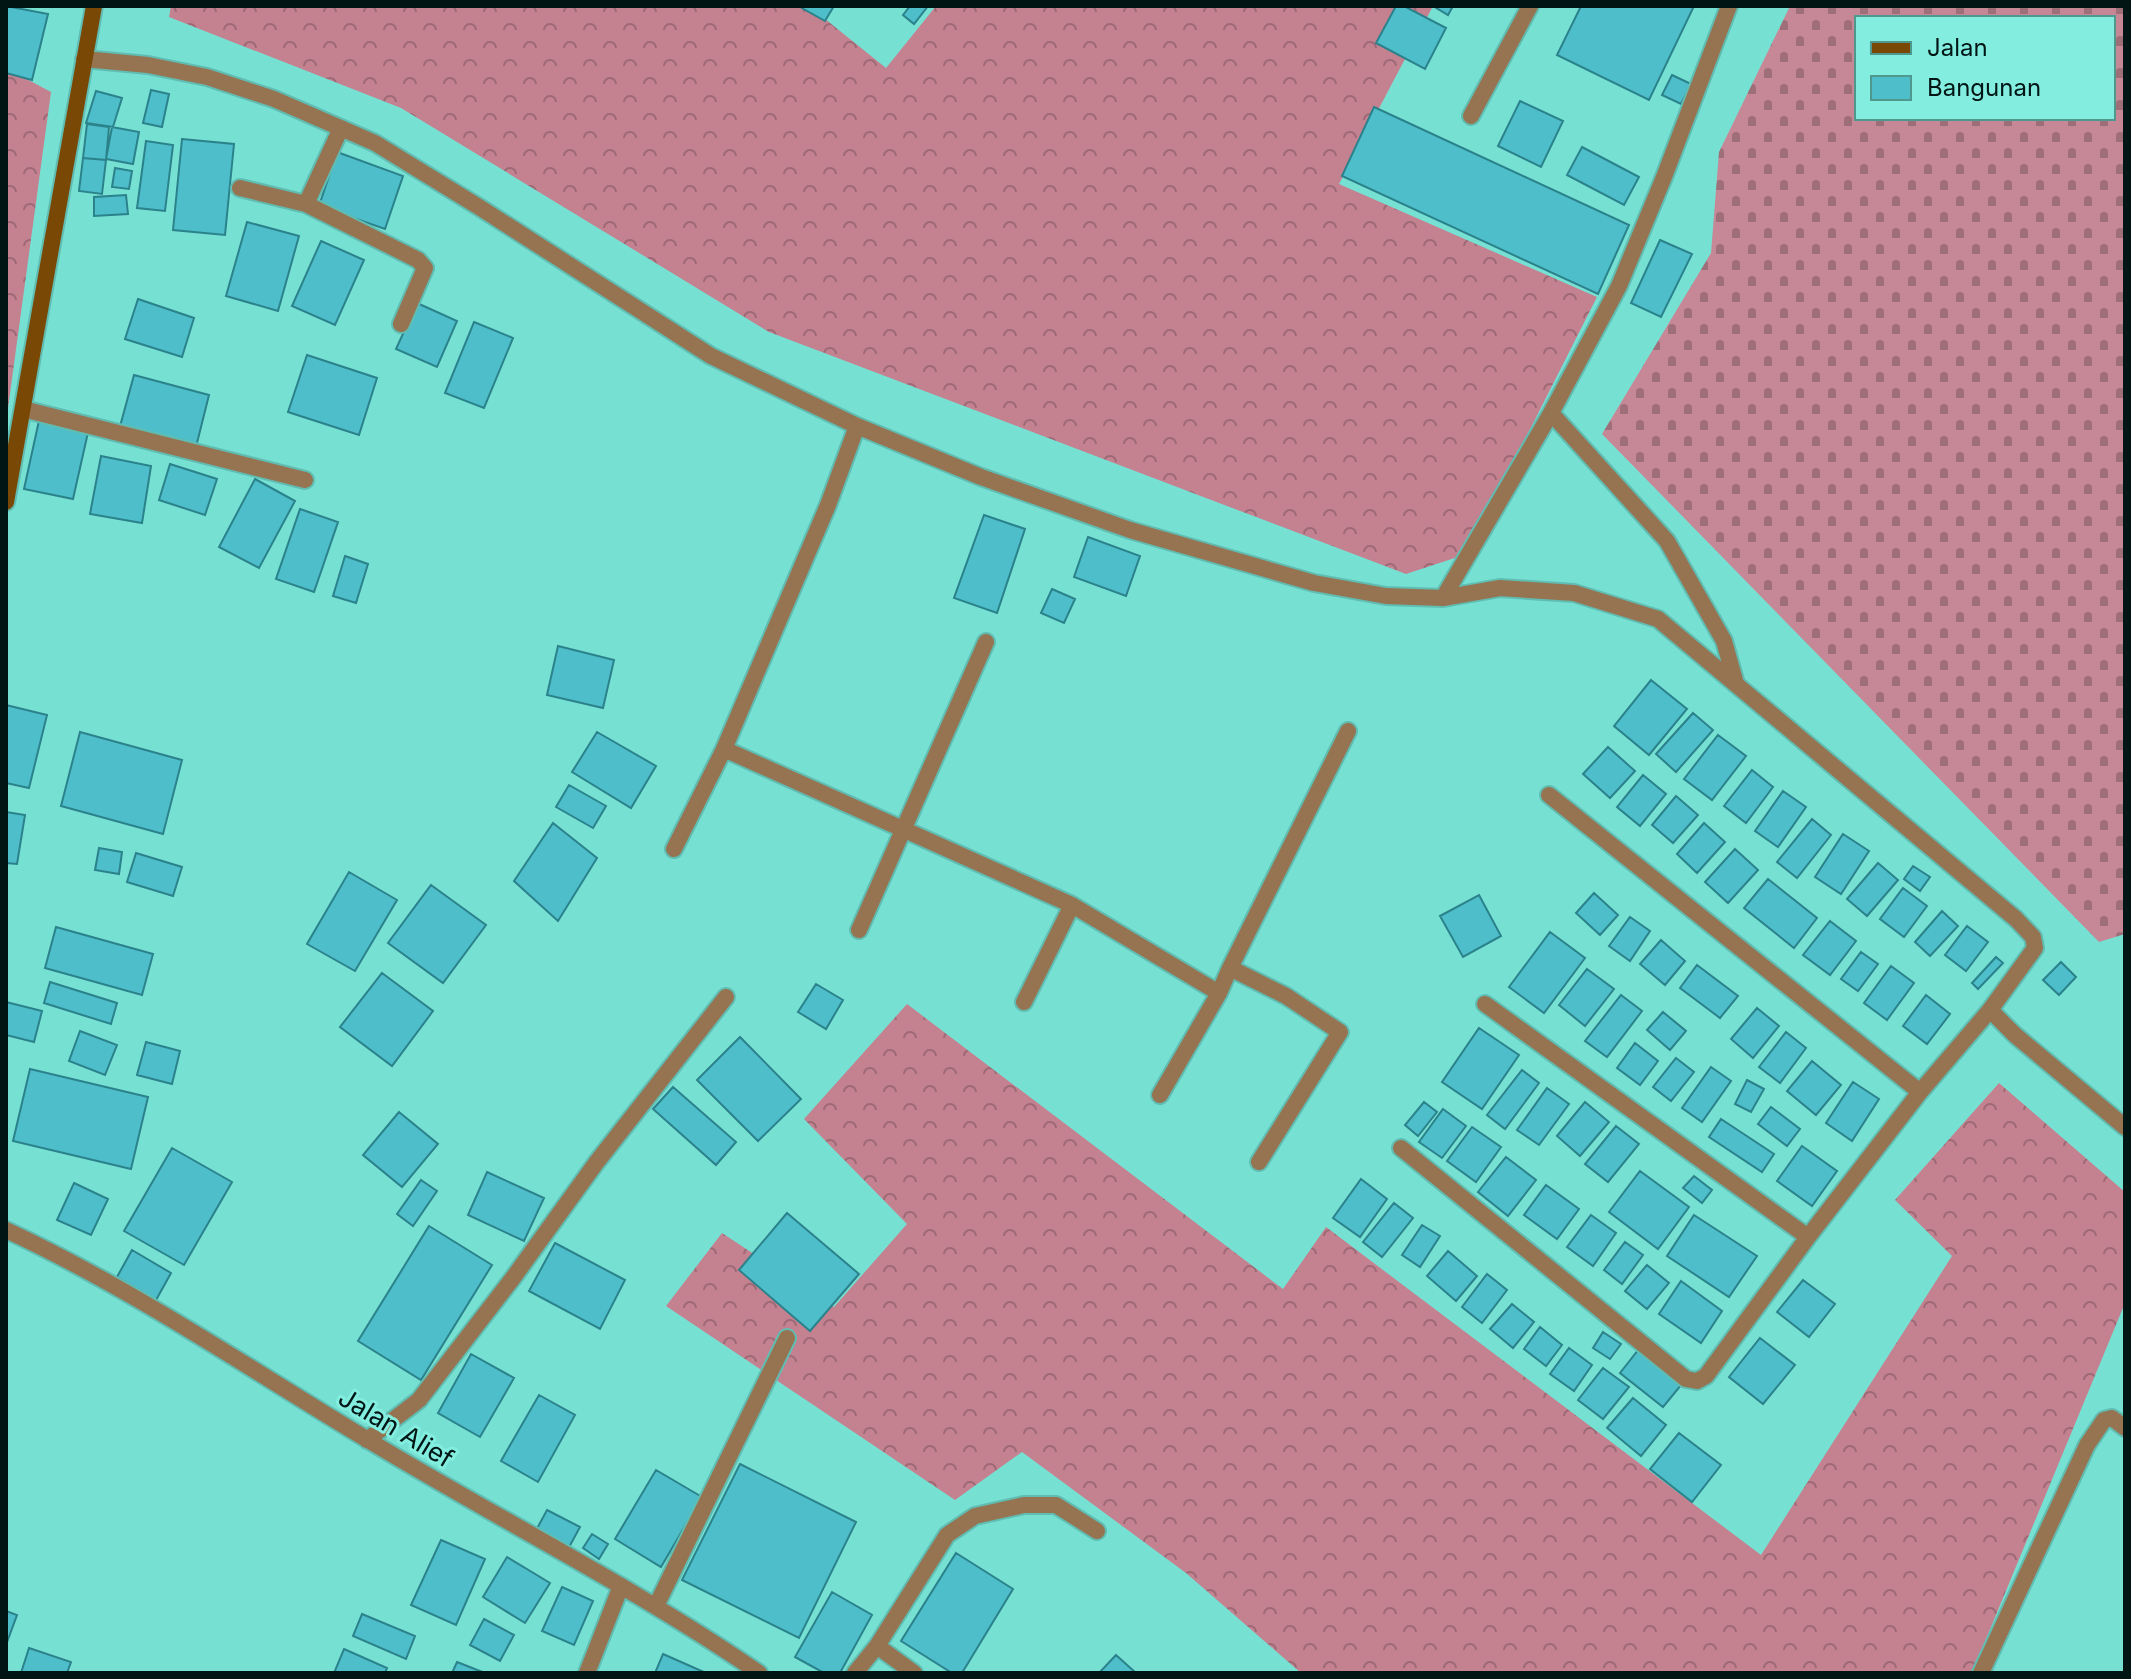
<svg xmlns="http://www.w3.org/2000/svg" width="2131" height="1679" viewBox="0 0 2131 1679" font-family="Inter,sans-serif">
<style>
.forest{fill:url(#forest-crowns)}
.cemetery{fill:url(#cemetery-stones);fill-rule:evenodd}
.building{fill:#4ebeca;stroke:#2b828b;stroke-width:2}
.lines{fill:none;stroke-linecap:round;stroke-linejoin:round}
.lane-casing{stroke:#61bcb1;stroke-width:20}
.street-casing{stroke:#61bcb1;stroke-width:20}
.secondary-casing{stroke:#61bcb1;stroke-width:20}
.lane{stroke:#967351;stroke-width:16}
.street{stroke:#967351;stroke-width:16}
.secondary{stroke:#7a4805;stroke-width:16}
.labels{text-anchor:middle;stroke-width:6;stroke-linejoin:round;paint-order:stroke}
.street-label{font-size:26px;fill:#011614;stroke:#83eee0}
</style>
<defs>
<pattern id="forest-crowns" width="20" height="18" patternUnits="userSpaceOnUse" patternTransform="scale(2)"><rect width="20" height="18" fill="#c48190"/><path d="M2 6a3 3 0 1 1 6 0M12 15a3 3 0 1 1 6 0" fill="none" stroke="#9d6974"/></pattern>
<pattern id="cemetery-stones" width="16" height="16" patternUnits="userSpaceOnUse" patternTransform="scale(2)"><rect width="16" height="16" fill="#c68896"/><path d="M2 7V4a2 2 0 0 1 4 0v3zM10 15v-3a2 2 0 0 1 4 0v3z" fill="#9e6e79"/></pattern>
</defs>
<rect width="100%" height="100%" fill="#76e1d3"/>
<path class="forest" d="M 171,6 L 809,6 L 886,68 L 936,6 L 1433,6 L 1339,184 L 1597,297 L 1467,554 L 1406,574 L 769,332 L 401,108 L 169,17 Z
M 6,68 L 51,92 L 6,423 Z
M 907,1004 L 1283,1289 L 1326,1227 L 1761,1555 L 1952,1256 L 1895,1200 L 1999,1083 L 2125,1192 L 2125,1303 L 1972,1673 L 1301,1673 L 1186,1573 L 1022,1452 L 955,1500 L 666,1306 L 722,1233 L 834,1307 L 907,1224 L 804,1119 Z"/>
<path class="cemetery" d="M 1790,6 L 2125,6 L 2125,934 L 2099,942 L 1602,434 L 1711,253 L 1719,152 ZM 1857,18 L 2113,18 L 2113,118 L 1857,118 Z"/>
<path class="building" d="M 6,6 L 48,14 L 32,80 L 6,73 Z
M 803,6 L 834,6 L 825,21 L 802,8 Z
M 910,6 L 928,6 L 914,24 L 903,15 Z
M 1396,6 L 1404,6 L 1446,28 L 1425,69 L 1376,43 Z
M 1433,6 L 1453,6 L 1448,15 Z
M 1581,6 L 1694,6 L 1649,100 L 1557,55 Z
M 1672,75 L 1691,84 L 1681,104 L 1662,95 Z
M 151,90 L 169,94 L 162,127 L 143,123 Z
M 96,91 L 122,98 L 113,127 L 86,123 Z
M 1520,101 L 1563,121 L 1541,167 L 1498,146 Z
M 1374,107 L 1629,225 L 1598,294 L 1342,176 Z
M 87,124 L 109,127 L 106,160 L 83,158 Z
M 112,127 L 139,132 L 133,164 L 106,159 Z
M 182,139 L 234,144 L 225,235 L 173,230 Z
M 146,141 L 173,145 L 165,211 L 137,208 Z
M 1582,147 L 1639,177 L 1624,205 L 1567,175 Z
M 337,152 L 403,176 L 385,229 L 319,206 Z
M 83,158 L 106,160 L 102,194 L 79,191 Z
M 115,168 L 132,171 L 129,189 L 112,187 Z
M 126,195 L 128,214 L 94,216 L 94,197 Z
M 247,222 L 299,236 L 278,311 L 226,296 Z
M 1660,240 L 1692,254 L 1661,317 L 1631,303 Z
M 321,241 L 364,260 L 335,325 L 292,306 Z
M 138,299 L 194,318 L 182,357 L 125,339 Z
M 417,303 L 457,321 L 437,367 L 396,349 Z
M 474,322 L 513,338 L 484,408 L 445,393 Z
M 307,355 L 377,378 L 359,435 L 288,412 Z
M 134,375 L 209,395 L 195,451 L 119,430 Z
M 40,416 L 89,428 L 73,499 L 24,489 Z
M 101,456 L 151,466 L 142,523 L 90,514 Z
M 170,464 L 217,479 L 205,515 L 159,500 Z
M 255,479 L 295,501 L 259,568 L 219,547 Z
M 300,509 L 338,522 L 314,592 L 276,579 Z
M 984,515 L 1025,529 L 997,613 L 954,598 Z
M 1088,537 L 1140,556 L 1126,596 L 1074,577 Z
M 345,556 L 368,564 L 356,603 L 333,596 Z
M 1052,589 L 1075,599 L 1064,623 L 1041,613 Z
M 558,646 L 614,660 L 603,708 L 547,695 Z
M 1651,680 L 1687,709 L 1649,755 L 1614,726 Z
M 6,705 L 47,715 L 29,788 L 6,783 Z
M 1693,713 L 1713,730 L 1676,772 L 1656,754 Z
M 80,732 L 182,760 L 163,834 L 61,806 Z
M 597,732 L 656,766 L 631,808 L 572,772 Z
M 1718,735 L 1746,756 L 1712,800 L 1684,779 Z
M 1608,747 L 1635,771 L 1610,798 L 1583,774 Z
M 1752,770 L 1773,787 L 1746,823 L 1724,806 Z
M 1643,775 L 1666,794 L 1640,826 L 1617,807 Z
M 569,785 L 606,806 L 593,828 L 556,807 Z
M 1783,791 L 1806,807 L 1778,847 L 1755,831 Z
M 1676,796 L 1698,815 L 1673,843 L 1652,825 Z
M 6,812 L 25,815 L 17,864 L 6,863 Z
M 1812,819 L 1831,835 L 1797,878 L 1777,862 Z
M 553,823 L 597,858 L 558,921 L 514,881 Z
M 1704,823 L 1725,842 L 1697,873 L 1677,854 Z
M 1843,834 L 1869,851 L 1841,894 L 1815,877 Z
M 99,848 L 122,852 L 119,874 L 95,870 Z
M 1735,849 L 1758,870 L 1728,903 L 1705,882 Z
M 136,853 L 182,867 L 173,896 L 127,882 Z
M 1878,863 L 1898,880 L 1867,916 L 1847,899 Z
M 1913,866 L 1930,877 L 1920,891 L 1904,879 Z
M 349,872 L 397,900 L 355,971 L 307,944 Z
M 1768,879 L 1817,918 L 1794,948 L 1744,908 Z
M 431,885 L 486,925 L 443,983 L 388,943 Z
M 1903,888 L 1927,906 L 1904,937 L 1880,919 Z
M 1594,893 L 1618,915 L 1600,935 L 1576,913 Z
M 1479,895 L 1501,936 L 1463,957 L 1440,916 Z
M 1942,911 L 1958,926 L 1930,956 L 1915,942 Z
M 1630,917 L 1650,931 L 1630,961 L 1609,946 Z
M 1830,921 L 1856,941 L 1830,975 L 1803,955 Z
M 1967,926 L 1988,942 L 1966,971 L 1945,955 Z
M 56,927 L 153,954 L 142,995 L 45,968 Z
M 1550,932 L 1585,958 L 1544,1013 L 1509,987 Z
M 1661,940 L 1685,961 L 1665,985 L 1640,964 Z
M 1861,952 L 1878,964 L 1858,991 L 1841,979 Z
M 1996,957 L 2003,963 L 1978,989 L 1972,983 Z
M 2061,962 L 2076,977 L 2059,995 L 2043,980 Z
M 1697,965 L 1738,996 L 1720,1018 L 1680,988 Z
M 1891,966 L 1914,983 L 1887,1020 L 1864,1003 Z
M 1587,969 L 1614,989 L 1585,1026 L 1559,1005 Z
M 382,973 L 433,1011 L 392,1066 L 340,1027 Z
M 50,982 L 117,1003 L 111,1024 L 44,1003 Z
M 816,984 L 843,1000 L 826,1029 L 798,1012 Z
M 1621,995 L 1642,1011 L 1607,1057 L 1585,1041 Z
M 1926,995 L 1950,1014 L 1927,1044 L 1903,1026 Z
M 6,1002 L 42,1011 L 34,1042 L 6,1035 Z
M 1757,1008 L 1779,1026 L 1753,1058 L 1731,1039 Z
M 1663,1012 L 1686,1031 L 1670,1050 L 1647,1030 Z
M 1479,1028 L 1519,1055 L 1482,1109 L 1442,1082 Z
M 80,1031 L 117,1045 L 105,1075 L 69,1061 Z
M 1786,1032 L 1806,1048 L 1780,1083 L 1759,1067 Z
M 740,1037 L 801,1099 L 758,1141 L 697,1080 Z
M 146,1042 L 180,1051 L 172,1084 L 137,1075 Z
M 1635,1043 L 1658,1061 L 1640,1085 L 1617,1068 Z
M 1676,1058 L 1694,1072 L 1671,1101 L 1653,1087 Z
M 1812,1061 L 1841,1085 L 1816,1115 L 1787,1091 Z
M 1711,1067 L 1731,1081 L 1702,1122 L 1682,1108 Z
M 30,1069 L 148,1097 L 131,1169 L 13,1141 Z
M 1522,1070 L 1539,1083 L 1505,1129 L 1487,1115 Z
M 1747,1080 L 1764,1089 L 1751,1112 L 1735,1104 Z
M 1853,1082 L 1879,1099 L 1852,1141 L 1826,1123 Z
M 673,1087 L 736,1142 L 716,1165 L 653,1109 Z
M 1547,1088 L 1569,1104 L 1539,1145 L 1517,1130 Z
M 1424,1102 L 1437,1112 L 1418,1136 L 1405,1125 Z
M 1585,1102 L 1609,1122 L 1580,1156 L 1557,1136 Z
M 1771,1107 L 1800,1129 L 1787,1146 L 1758,1124 Z
M 1443,1109 L 1466,1126 L 1442,1158 L 1419,1142 Z
M 399,1112 L 438,1144 L 402,1187 L 363,1155 Z
M 1721,1119 L 1774,1154 L 1762,1172 L 1709,1137 Z
M 1616,1126 L 1639,1144 L 1608,1182 L 1585,1164 Z
M 1472,1127 L 1501,1147 L 1476,1182 L 1447,1161 Z
M 1802,1146 L 1837,1171 L 1812,1206 L 1777,1181 Z
M 172,1148 L 232,1182 L 184,1265 L 124,1231 Z
M 1506,1157 L 1536,1180 L 1508,1216 L 1478,1192 Z
M 1640,1171 L 1689,1207 L 1658,1249 L 1609,1212 Z
M 487,1172 L 544,1198 L 524,1241 L 468,1215 Z
M 1694,1176 L 1712,1190 L 1702,1203 L 1683,1188 Z
M 1361,1179 L 1387,1199 L 1360,1237 L 1333,1218 Z
M 421,1180 L 437,1191 L 413,1226 L 397,1214 Z
M 74,1183 L 108,1199 L 91,1235 L 57,1220 Z
M 1546,1185 L 1579,1209 L 1557,1239 L 1524,1215 Z
M 1394,1203 L 1413,1218 L 1382,1257 L 1363,1242 Z
M 787,1213 L 859,1274 L 810,1331 L 739,1270 Z
M 1591,1215 L 1616,1233 L 1593,1266 L 1567,1247 Z
M 1694,1215 L 1757,1256 L 1729,1297 L 1667,1256 Z
M 1422,1225 L 1440,1236 L 1420,1267 L 1402,1255 Z
M 429,1226 L 492,1265 L 421,1380 L 358,1341 Z
M 1625,1242 L 1643,1255 L 1622,1284 L 1604,1270 Z
M 555,1243 L 625,1280 L 600,1329 L 529,1291 Z
M 132,1250 L 171,1273 L 156,1300 L 117,1277 Z
M 1448,1251 L 1477,1276 L 1456,1301 L 1427,1276 Z
M 1647,1265 L 1669,1283 L 1647,1309 L 1625,1291 Z
M 1487,1274 L 1507,1290 L 1482,1323 L 1462,1307 Z
M 1803,1280 L 1835,1304 L 1809,1337 L 1777,1312 Z
M 1681,1281 L 1722,1311 L 1701,1343 L 1659,1314 Z
M 1512,1304 L 1534,1322 L 1513,1348 L 1490,1329 Z
M 1540,1327 L 1562,1345 L 1546,1366 L 1524,1349 Z
M 1603,1332 L 1621,1344 L 1610,1359 L 1593,1348 Z
M 1760,1338 L 1795,1365 L 1763,1404 L 1729,1377 Z
M 1569,1348 L 1592,1365 L 1574,1391 L 1550,1374 Z
M 1639,1349 L 1682,1384 L 1663,1407 L 1620,1373 Z
M 471,1354 L 514,1378 L 480,1437 L 438,1413 Z
M 1603,1368 L 1629,1387 L 1603,1419 L 1578,1400 Z
M 539,1395 L 575,1415 L 538,1482 L 501,1461 Z
M 1633,1398 L 1666,1425 L 1641,1456 L 1607,1428 Z
M 1679,1433 L 1721,1465 L 1692,1502 L 1650,1469 Z
M 740,1464 L 856,1522 L 799,1638 L 682,1580 Z
M 656,1470 L 702,1497 L 661,1567 L 615,1539 Z
M 547,1510 L 580,1527 L 566,1553 L 533,1536 Z
M 592,1534 L 608,1544 L 599,1559 L 583,1548 Z
M 441,1540 L 485,1559 L 456,1625 L 411,1605 Z
M 956,1553 L 1013,1589 L 962,1673 L 952,1673 L 901,1641 Z
M 507,1557 L 550,1583 L 525,1623 L 483,1597 Z
M 562,1587 L 593,1601 L 574,1645 L 542,1631 Z
M 832,1592 L 872,1615 L 840,1673 L 824,1673 L 795,1657 Z
M 6,1611 L 17,1615 L 6,1645 Z
M 362,1614 L 415,1636 L 406,1659 L 353,1636 Z
M 484,1619 L 514,1635 L 500,1661 L 470,1645 Z
M 29,1648 L 71,1662 L 67,1673 L 21,1673 Z
M 344,1649 L 387,1668 L 385,1673 L 334,1673 Z
M 663,1654 L 706,1673 L 655,1673 Z
M 1116,1655 L 1136,1673 L 1099,1673 Z
M 457,1662 L 485,1673 L 452,1673 Z"/>
<g class="lines">
<g class="lane-casing">
<path id="lane" d="M 1471,116 L 1530,6
M 1990,1010 L 2015,1035 L 2125,1127
M 587,1673 L 621,1586
M 1981,1673 L 2087,1445 L 2104,1420 L 2112,1418 L 2125,1428"/>
</g>
<g class="street-casing">
<path id="street" d="M 84,59 L 148,65 L 207,77 L 274,99 L 375,143 L 479,207 L 711,356 L 857,426 L 981,477 L 1130,530 L 1314,583 L 1386,596 L 1443,598 L 1551,413 L 1619,286 L 1664,177 L 1729,6
M 240,188 L 306,204 L 418,260 L 425,268 L 401,324
M 306,204 L 341,128
M 23,409 L 305,480
M 1551,413 L 1667,541 L 1724,641 L 1736,684
M 857,426 L 828,505 L 724,749 L 1072,905 L 1219,993 L 1160,1095
M 1549,795 L 1920,1092
M 674,849 L 724,749
M 859,930 L 986,642
M 1230,968 L 1348,731
M 1219,993 L 1230,968 L 1286,996 L 1340,1032 L 1259,1162
M 1024,1002 L 1072,905
M 1485,1004 L 1808,1237
M 1401,1148 L 1686,1379 L 1697,1381 L 1706,1376 L 1808,1237 L 1920,1092 L 1990,1010 L 2035,948 L 2033,937 L 2016,919 L 1658,619 L 1574,593 L 1500,588 L 1443,598
M 6,1230 C 133,1289 248,1368 368,1440 C 498,1519 634,1587 759,1673
M 367,1440 L 419,1400 L 513,1278 L 596,1163 L 726,997
M 656,1606 L 787,1338
M 877,1646 L 947,1535 L 975,1516 L 1024,1505 L 1056,1505 L 1097,1531
M 855,1673 L 877,1646 L 914,1673"/>
</g>
<g class="secondary-casing">
<path id="secondary" d="M 6,502 L 94,6"/>
</g>
<use href="#lane" class="lane"/>
<use href="#street" class="street"/>
<use href="#secondary" class="secondary"/>
</g>
<g class="labels">
<g class="street-label">
<text transform="translate(396 1428) rotate(31)" y="9">Jalan Alief</text>
</g>
</g>
<rect width="2131" height="1679" fill="none" stroke="#011614" stroke-width="16"/>
<rect x="1855" y="16" width="260" height="104" fill="#83eee0" stroke="#4f988e" stroke-width="2"/>
<rect x="1871" y="42" width="40" height="12" fill="#7a4805" stroke="#4f988e" stroke-width="2"/>
<text x="1927" y="56" font-size="24" fill="#011614">Jalan</text>
<rect x="1871" y="76" width="40" height="24" fill="#4ebeca" stroke="#4f988e" stroke-width="2"/>
<text x="1927" y="96" font-size="24" fill="#011614">Bangunan</text>
</svg>
